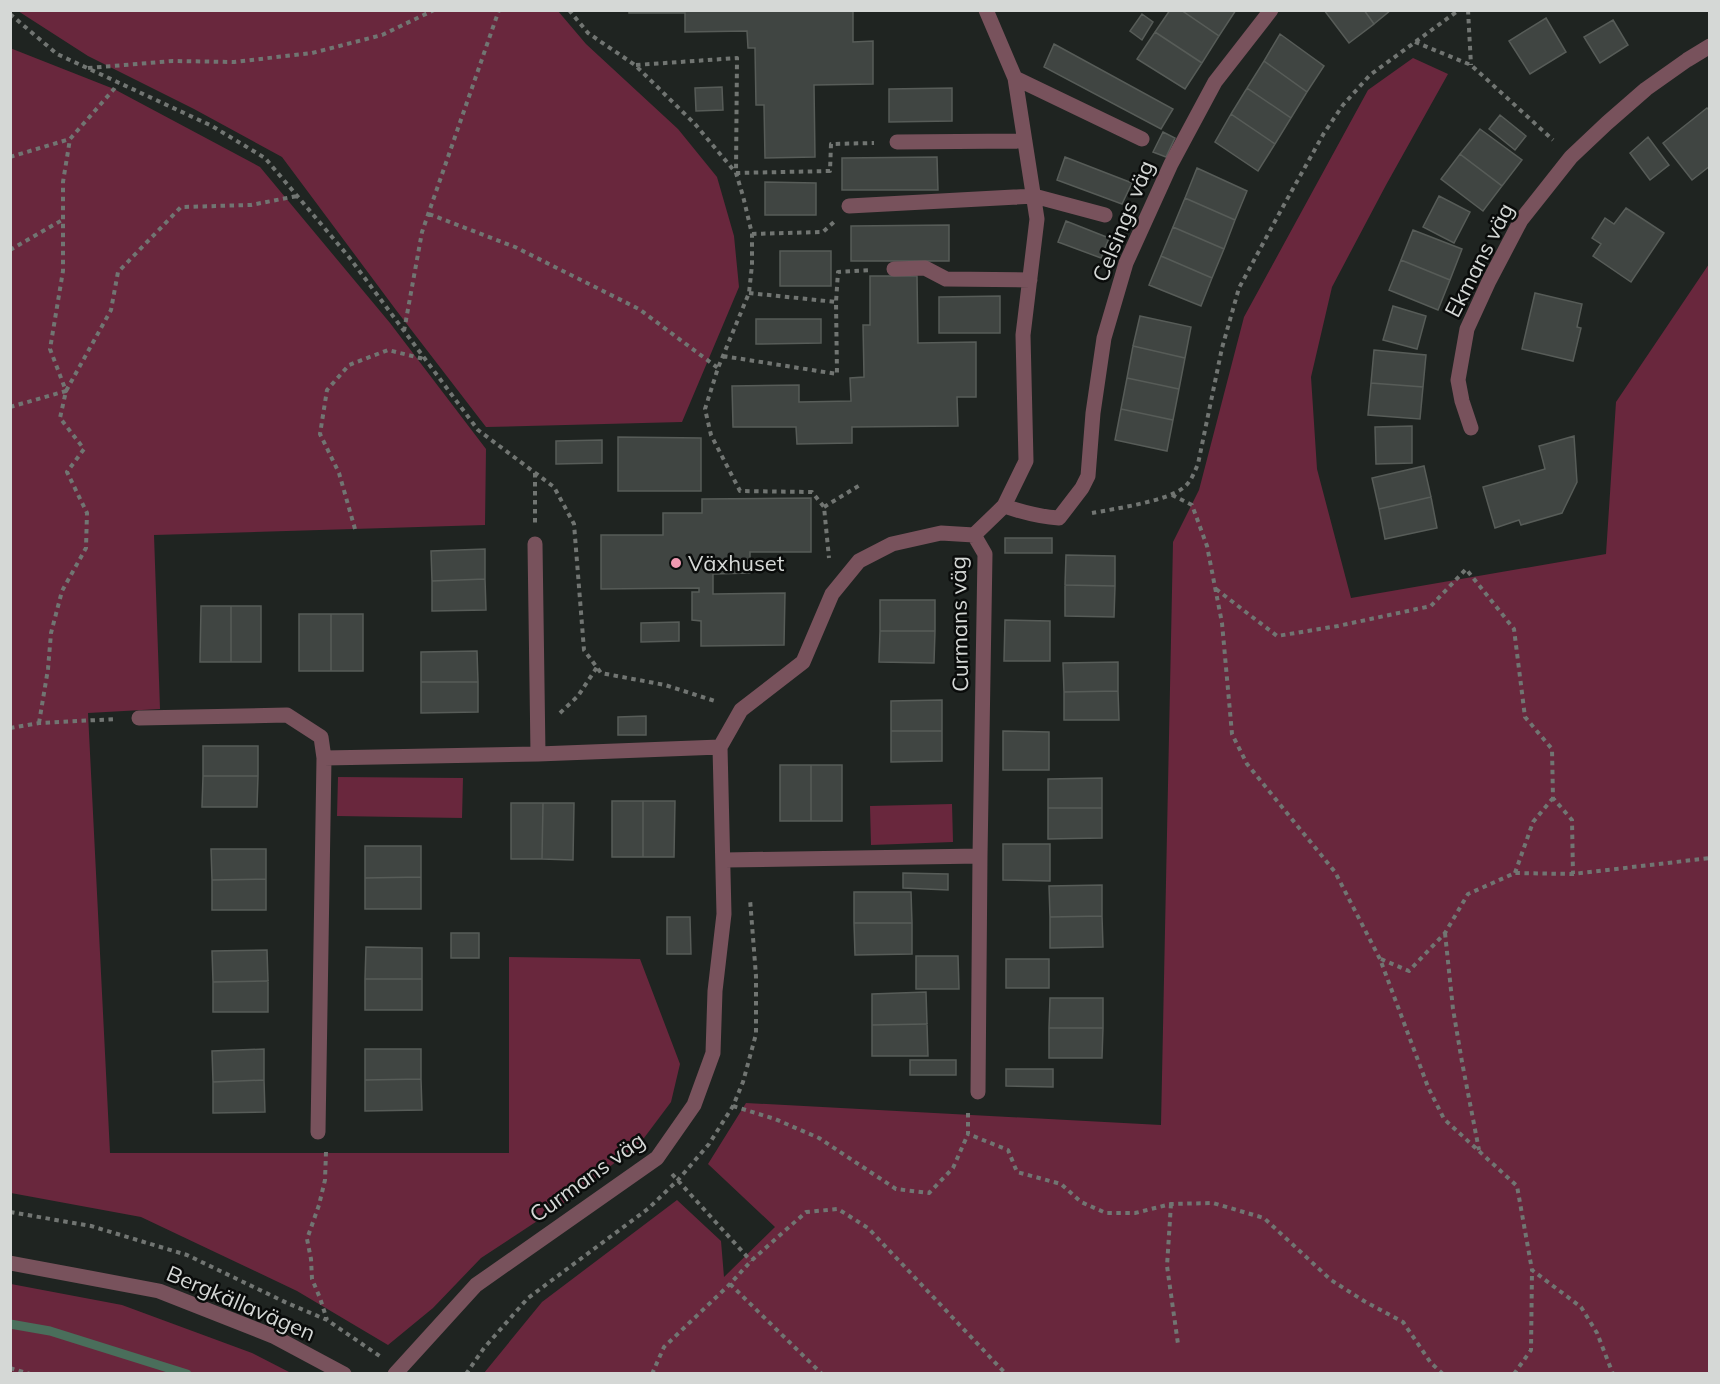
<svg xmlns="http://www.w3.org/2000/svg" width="1720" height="1384" viewBox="0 0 1720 1384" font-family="Mulish,sans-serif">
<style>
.green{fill:#69273d}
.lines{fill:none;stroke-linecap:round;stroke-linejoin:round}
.stream{stroke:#4a6e5b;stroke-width:9}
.building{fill:#404542;stroke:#575c58;stroke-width:1.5}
.path{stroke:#717572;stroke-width:4;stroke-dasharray:4.5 4.5;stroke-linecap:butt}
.minor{stroke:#78525c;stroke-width:15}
.poi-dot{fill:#f19ab2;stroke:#0a0c0b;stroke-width:2}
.labels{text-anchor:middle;stroke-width:5;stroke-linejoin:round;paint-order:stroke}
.street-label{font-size:22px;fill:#d5d8d6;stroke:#0a0c0b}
.poi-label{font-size:22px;fill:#d5d8d6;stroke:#0a0c0b;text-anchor:start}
</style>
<rect width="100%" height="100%" fill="#1f2421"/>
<path class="green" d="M 18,11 L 558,11 L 586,44 L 678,129 L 717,177 L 734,236 L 739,287 L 682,422 L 486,427 L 396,310 L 282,157 L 194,109 L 88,56 Z
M 10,48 L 114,89 L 260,167 L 390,323 L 486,449 L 485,525 L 154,535 L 160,709 L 88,713 L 110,1153 L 509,1153 L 509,957 L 640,959 L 680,1064 L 671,1102 L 641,1142 L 560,1206 L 481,1258 L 433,1308 L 388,1345 L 297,1291 L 141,1217 L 11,1193 Z
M 1413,58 L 1448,74 L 1386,185 L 1332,287 L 1311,377 L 1317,469 L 1351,598 L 1606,554 L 1616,402 L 1709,264 L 1709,1373 L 484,1373 L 542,1302 L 677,1200 L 721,1241 L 724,1277 L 775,1227 L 708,1164 L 746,1103 L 1161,1125 L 1173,542 L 1199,490 L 1244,317 L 1368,90 Z
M 338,777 L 463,778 L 462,818 L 337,816 Z
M 952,804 L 953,842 L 871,845 L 870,806 Z
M 11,1284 L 122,1305 L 252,1353 L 291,1373 L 11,1373 Z"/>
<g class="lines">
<path class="stream" d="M 10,1324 L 50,1331 L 187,1374"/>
</g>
<path class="building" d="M 629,10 L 853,10 L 853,42 L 873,41 L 873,84 L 814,85 L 815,157 L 765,158 L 764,105 L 756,105 L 755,48 L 748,48 L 747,31 L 685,32 L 685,13 L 629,13 Z
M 1170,10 L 1181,10 L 1219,36 L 1202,63 L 1155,32 Z
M 1181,10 L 1236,10 L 1219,36 Z
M 1324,10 L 1364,10 L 1374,24 L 1349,43 Z
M 1364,10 L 1391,10 L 1374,24 Z
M 1142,14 L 1153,22 L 1142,40 L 1130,31 Z
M 1546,18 L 1566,52 L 1530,74 L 1509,41 Z
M 1613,20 L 1628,45 L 1600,63 L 1584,37 Z
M 1155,32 L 1202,63 L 1185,89 L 1137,59 Z
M 1280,34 L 1324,66 L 1307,92 L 1264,61 Z
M 1054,44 L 1173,109 L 1161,129 L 1044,67 Z
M 1264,61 L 1307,92 L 1291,118 L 1247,88 Z
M 722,87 L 723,110 L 696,111 L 695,88 Z
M 952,88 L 952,121 L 889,122 L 889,89 Z
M 1247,88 L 1291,118 L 1275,144 L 1231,114 Z
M 1707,108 L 1710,111 L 1710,166 L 1692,180 L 1663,143 Z
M 1231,114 L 1275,144 L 1258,171 L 1215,142 Z
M 1500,115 L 1526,136 L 1515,150 L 1489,129 Z
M 1480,129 L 1522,160 L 1502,186 L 1460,154 Z
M 1163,132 L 1175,138 L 1166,157 L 1153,152 Z
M 1648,137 L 1669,165 L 1650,180 L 1630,153 Z
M 1460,154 L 1502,186 L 1483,211 L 1441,179 Z
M 937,157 L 938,190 L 842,190 L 842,158 Z
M 1065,157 L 1132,183 L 1122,204 L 1057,180 Z
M 1197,168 L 1247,191 L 1235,220 L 1185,198 Z
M 765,182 L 816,183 L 816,215 L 765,215 Z
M 1439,196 L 1470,212 L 1454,243 L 1423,227 Z
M 1185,198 L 1235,220 L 1224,249 L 1173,227 Z
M 1626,208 L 1664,233 L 1631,282 L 1593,256 L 1601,244 L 1592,238 L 1605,218 L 1614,224 Z
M 1066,221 L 1109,238 L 1101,258 L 1058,242 Z
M 949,225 L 949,261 L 851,261 L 851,226 Z
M 1173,227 L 1224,249 L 1212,278 L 1161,256 Z
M 1413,230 L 1462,249 L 1450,280 L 1401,260 Z
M 780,251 L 831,251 L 831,286 L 780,286 Z
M 1161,256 L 1212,278 L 1201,306 L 1149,285 Z
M 1401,260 L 1450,280 L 1438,310 L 1389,290 Z
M 870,276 L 917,276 L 918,343 L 976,342 L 976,397 L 957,397 L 958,426 L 852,427 L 852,443 L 797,444 L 796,427 L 733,427 L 732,386 L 799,385 L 799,402 L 851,401 L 850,378 L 864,377 L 863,325 L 870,325 Z
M 1535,293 L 1582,304 L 1577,327 L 1581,328 L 1573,361 L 1522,349 Z
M 1000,296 L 1000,333 L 939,333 L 939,297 Z
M 1393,306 L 1426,316 L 1417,349 L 1383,340 Z
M 1140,316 L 1191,327 L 1185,358 L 1133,346 Z
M 756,319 L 821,319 L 821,343 L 756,344 Z
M 1133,346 L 1185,358 L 1179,389 L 1127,378 Z
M 1374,350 L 1426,355 L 1423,387 L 1371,383 Z
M 1127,378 L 1179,389 L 1173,420 L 1121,409 Z
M 1371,383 L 1423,387 L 1420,419 L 1368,415 Z
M 1121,409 L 1173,420 L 1167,451 L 1115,440 Z
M 1412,426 L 1412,463 L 1376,464 L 1375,427 Z
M 1574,436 L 1577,482 L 1562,513 L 1521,525 L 1519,520 L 1495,528 L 1483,487 L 1545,469 L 1539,446 Z
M 618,437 L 701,438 L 701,491 L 618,491 Z
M 602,440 L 602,463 L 556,464 L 556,441 Z
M 1424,466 L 1431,497 L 1379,509 L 1372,478 Z
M 1431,497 L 1437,528 L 1385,539 L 1379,509 Z
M 811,498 L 811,552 L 750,552 L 750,573 L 713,574 L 713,594 L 785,593 L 784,645 L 701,646 L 701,621 L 692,620 L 692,592 L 699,592 L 699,588 L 601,589 L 601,535 L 663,535 L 663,513 L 702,513 L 702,499 Z
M 1005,538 L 1052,538 L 1052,553 L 1005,553 Z
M 485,549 L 485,579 L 432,581 L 431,551 Z
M 1066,555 L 1115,556 L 1115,586 L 1065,585 Z
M 485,579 L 486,610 L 432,611 L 432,581 Z
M 1065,585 L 1115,586 L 1114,617 L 1065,616 Z
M 880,600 L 935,600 L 935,631 L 880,631 Z
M 201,606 L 231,606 L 231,662 L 200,662 Z
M 231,606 L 261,606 L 261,662 L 231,662 Z
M 299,614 L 331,614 L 331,671 L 299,671 Z
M 331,614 L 363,614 L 363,671 L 331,671 Z
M 1005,620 L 1050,621 L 1050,661 L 1004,661 Z
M 679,622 L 679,641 L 641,642 L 641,623 Z
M 880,631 L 935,631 L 934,663 L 879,662 Z
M 477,651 L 478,682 L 421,682 L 421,652 Z
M 1118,662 L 1118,691 L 1064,692 L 1063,663 Z
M 421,682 L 478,682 L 478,712 L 421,713 Z
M 1118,691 L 1119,720 L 1064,720 L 1064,692 Z
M 942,700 L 942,731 L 891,731 L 891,701 Z
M 646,716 L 646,735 L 618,735 L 618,717 Z
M 891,731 L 942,731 L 942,761 L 891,762 Z
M 1003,731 L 1049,732 L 1049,770 L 1003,770 Z
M 203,746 L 258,746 L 258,776 L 203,776 Z
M 780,765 L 811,765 L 811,821 L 780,821 Z
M 811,765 L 842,765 L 842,821 L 811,821 Z
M 203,776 L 258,776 L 257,807 L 202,807 Z
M 1102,778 L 1102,808 L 1048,808 L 1048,779 Z
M 612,801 L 643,801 L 643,857 L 612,857 Z
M 643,801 L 675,801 L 674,857 L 643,857 Z
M 511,803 L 543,803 L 542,859 L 511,859 Z
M 543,803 L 574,803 L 573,860 L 542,859 Z
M 1048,808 L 1102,808 L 1102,838 L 1048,839 Z
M 1003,844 L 1050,844 L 1050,881 L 1003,880 Z
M 365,846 L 421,846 L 421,877 L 365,878 Z
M 211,849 L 266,849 L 266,879 L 212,880 Z
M 903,873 L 948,874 L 948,890 L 903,888 Z
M 421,877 L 421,909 L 365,909 L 365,878 Z
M 266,879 L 266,910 L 212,910 L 212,880 Z
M 1102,885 L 1102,916 L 1050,917 L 1049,886 Z
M 854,892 L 911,892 L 912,923 L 854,923 Z
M 1102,916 L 1103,947 L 1050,948 L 1050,917 Z
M 667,917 L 690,917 L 691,954 L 667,954 Z
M 854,923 L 912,923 L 912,954 L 855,955 Z
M 451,933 L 479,933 L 479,958 L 451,958 Z
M 366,947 L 422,948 L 422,979 L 365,979 Z
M 267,950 L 268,981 L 213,982 L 212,951 Z
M 916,956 L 958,956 L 959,989 L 916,989 Z
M 1006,959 L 1049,959 L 1049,988 L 1006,988 Z
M 365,979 L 422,979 L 422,1010 L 365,1010 Z
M 268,981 L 268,1012 L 213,1012 L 213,982 Z
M 926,992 L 927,1024 L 872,1025 L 872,994 Z
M 1050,998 L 1103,998 L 1103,1028 L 1049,1028 Z
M 927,1024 L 928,1056 L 872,1056 L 872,1025 Z
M 1049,1028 L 1103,1028 L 1102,1058 L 1049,1058 Z
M 264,1049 L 264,1080 L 213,1082 L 212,1051 Z
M 365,1049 L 421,1049 L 421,1079 L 365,1080 Z
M 910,1060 L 956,1060 L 956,1075 L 910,1075 Z
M 1006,1069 L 1053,1069 L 1053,1087 L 1006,1086 Z
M 421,1079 L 422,1110 L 365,1111 L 365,1080 Z
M 264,1080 L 265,1112 L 213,1113 L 213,1082 Z"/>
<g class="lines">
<path class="path" d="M 569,10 L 588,33 L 635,65 L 695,124 L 736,173 L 743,196 L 752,234 L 752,265 L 749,293 L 718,368 L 705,409 L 711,435 L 740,491 L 812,492 L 824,507 L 829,558
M 1468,10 L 1471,65
M 10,14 L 57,54 L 212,126 L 265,158 L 349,257 L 478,430 L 554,487 L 574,524 L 584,650 L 601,673 L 665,685 L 718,702
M 1415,42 L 1471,65 L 1553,140
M 636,65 L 737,58 L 736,173 L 830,171 L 831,144 L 874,143
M 88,68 L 173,61 L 234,62 L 312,53 L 382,35 L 434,10
M 10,157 L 70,139 L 114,89 L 118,82
M 429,214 L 515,247 L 639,309 L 718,368
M 752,234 L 823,232 L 834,222
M 10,250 L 64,219
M 749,293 L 836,302
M 404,331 L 422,232 L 499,10
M 723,356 L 837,374 L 836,302 L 838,272 L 871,270
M 10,407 L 66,391 L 50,349 L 63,271 L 63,182 L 70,139
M 535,473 L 535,523
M 1172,495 L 1192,505 L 1207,546 L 1222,623 L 1232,734 L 1247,764 L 1335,872 L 1380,959 L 1428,1087 L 1444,1119 L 1517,1186 L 1532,1270 L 1581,1307 L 1597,1333 L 1613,1374
M 824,507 L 860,485
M 1092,513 C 1114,509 1167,501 1183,488 C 1191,482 1194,473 1198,464 L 1222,348 L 1239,288 L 1280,212 L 1324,133 L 1343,105 L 1370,75 L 1459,10
M 355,529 L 339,473 L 320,434 L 327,390 L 349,365 L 388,350 L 424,359
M 1216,589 L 1277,636 L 1338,626 L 1431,606 L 1466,569 L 1514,629 L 1525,717 L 1552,749 L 1553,798 L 1572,820 L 1573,874
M 560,713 L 578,696 L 597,667
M 39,723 L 48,669 L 51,633 L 62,591 L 86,548 L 87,513 L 67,472 L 84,449 L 60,418 L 66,391 L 111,310 L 118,272 L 181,207 L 251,205 L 297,196
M 10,728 L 39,723 L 117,719
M 1515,873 L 1533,822 L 1553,798
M 1445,933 L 1453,1009 L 1462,1062 L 1479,1150
M 1381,959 L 1409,971 L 1445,933 L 1468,894 L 1515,873 L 1573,874 L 1710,858
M 733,1106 L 775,1119 L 819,1138 L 896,1189 L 929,1193 L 953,1168 L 968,1134
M 968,1113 L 968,1134 L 1008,1150 L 1017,1172 L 1061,1184 L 1081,1202 L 1106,1213 L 1135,1213 L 1171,1204 L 1213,1203 L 1264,1218 L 1331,1280 L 1364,1301 L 1403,1322 L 1431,1363 L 1443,1374
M 326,1152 L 325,1180 L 319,1205 L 307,1239 L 311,1259 L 312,1279 L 320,1298 L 327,1320
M 672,1174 L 751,1261
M 1171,1204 L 1167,1266 L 1178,1344
M 10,1212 L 91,1226 L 187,1255 L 287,1303 L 327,1320 L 381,1357
M 730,1284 L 822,1374
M 10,1368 L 30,1374
M 466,1374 L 484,1348 L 528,1298 L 649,1208 L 678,1180 L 709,1144 L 733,1106 L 743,1082 L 756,1034 L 756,976 L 750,899
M 652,1374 L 664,1347 L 730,1284 L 751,1261 L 806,1212 L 838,1209 L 868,1228 L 1006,1374
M 1514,1374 L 1531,1350 L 1532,1270"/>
<path class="minor" d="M 1015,78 L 1142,139
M 897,142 L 1025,141
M 849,206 L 1034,196 L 1105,215
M 894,269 L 925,268 L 946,279 L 1030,280
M 1471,428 L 1462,401 L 1458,380 L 1467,329 L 1489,281 L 1521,220 L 1571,157 L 1607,123 L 1646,89 L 1687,60 L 1710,46
M 1004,506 C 1022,512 1040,517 1059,518 L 1082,488 L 1088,476 L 1093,413 L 1104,338 L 1126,263 L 1171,164 L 1215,82 L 1271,10
M 974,535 L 1004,506 L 1026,461 L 1023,335 L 1037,219 L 1015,78 L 986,10
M 535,544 L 538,754
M 139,718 L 287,715 L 321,737 L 324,758
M 724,860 L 980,856
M 318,1132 L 324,758 L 538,754 L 720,747
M 10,1263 L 159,1291 L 273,1336 L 344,1374
M 395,1374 L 476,1285 L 657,1158 L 694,1105 L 713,1053 L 715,991 L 724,914 L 720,747 L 741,710 L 803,662 L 832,594 L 859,561 L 892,544 L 941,533 L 974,535 L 985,554 L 980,856 L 978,1092"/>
</g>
<circle class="poi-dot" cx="676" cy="563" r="6"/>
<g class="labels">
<g class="street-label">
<text transform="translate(1123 221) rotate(-68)" y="8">Celsings väg</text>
<text transform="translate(1479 260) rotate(-63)" y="8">Ekmans väg</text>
<text transform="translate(959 624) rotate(-91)" y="8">Curmans väg</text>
<text transform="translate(587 1177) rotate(-36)" y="8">Curmans väg</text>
<text transform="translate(241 1303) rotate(23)" y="8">Bergkällavägen</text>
</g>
<g class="poi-label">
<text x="688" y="571">Växhuset</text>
</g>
</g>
<rect width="1720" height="1384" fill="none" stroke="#d5d8d6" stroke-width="24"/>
</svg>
